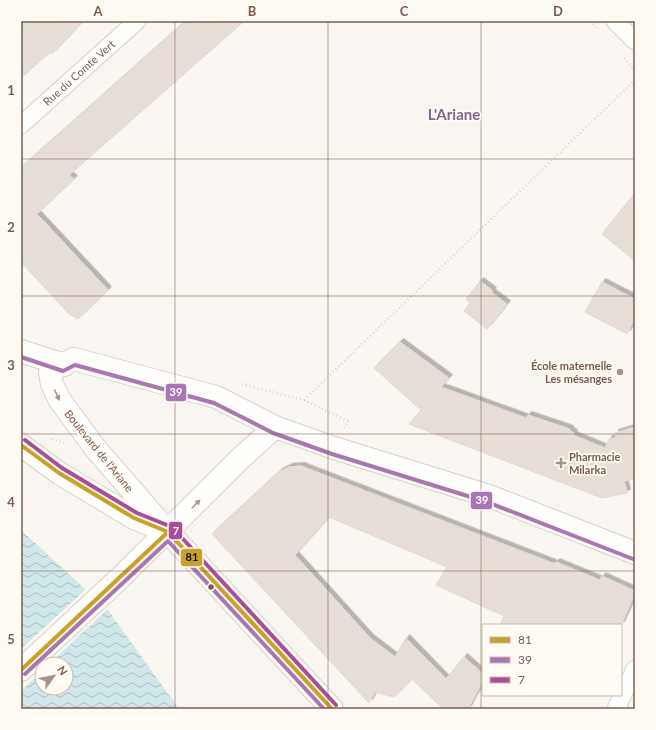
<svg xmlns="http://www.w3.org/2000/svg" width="656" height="730" viewBox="0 0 656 730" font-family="Lato,sans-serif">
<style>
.water{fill:url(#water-waves);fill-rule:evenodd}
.pier{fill:#f9f5f0}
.building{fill:#e6ded7;stroke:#e2d8d2;filter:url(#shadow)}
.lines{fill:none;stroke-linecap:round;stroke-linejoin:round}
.minor-casing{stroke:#d7d1cb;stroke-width:19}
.tertiary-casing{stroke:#d7d1cb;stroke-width:24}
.path{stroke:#dcd5d0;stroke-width:2.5;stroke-dasharray:1 3;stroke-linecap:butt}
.minor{stroke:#fefefd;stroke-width:17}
.tertiary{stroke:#fefefd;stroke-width:22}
.bus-1-casing{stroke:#fffaf3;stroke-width:7}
.bus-2-casing{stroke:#fffaf3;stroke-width:7}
.bus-3-casing{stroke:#fffaf3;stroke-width:7}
.bus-1{stroke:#caa128;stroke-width:4}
.bus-2{stroke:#a877b2;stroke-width:4}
.bus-3{stroke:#a84d97;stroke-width:4}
.oneway{fill:#a8958b}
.grid{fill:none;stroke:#7a5c4d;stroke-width:1;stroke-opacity:0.55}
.poi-dot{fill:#a69286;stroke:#fffaf3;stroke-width:1.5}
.bus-dot{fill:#7a5c4d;stroke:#fffaf3;stroke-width:1.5}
.labels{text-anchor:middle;stroke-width:3.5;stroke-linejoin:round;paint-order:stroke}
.street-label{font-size:11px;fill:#7a5c4d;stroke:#fffaf3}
.poi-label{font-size:11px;font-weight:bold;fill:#7a5c4d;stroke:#fffaf3;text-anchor:end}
.district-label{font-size:15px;font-weight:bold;fill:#846695;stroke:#fffaf3}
.line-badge{stroke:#fffaf3;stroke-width:1.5}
.badge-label{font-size:11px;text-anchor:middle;font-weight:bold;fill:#fff}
.pale-badge-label{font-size:11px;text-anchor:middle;font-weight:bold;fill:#111}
.neatline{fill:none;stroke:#7a5c4d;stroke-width:1.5}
.grid-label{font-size:13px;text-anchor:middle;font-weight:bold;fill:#7a5c4d}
</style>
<defs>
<pattern id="water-waves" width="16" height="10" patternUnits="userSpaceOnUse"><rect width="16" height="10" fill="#d0e8ea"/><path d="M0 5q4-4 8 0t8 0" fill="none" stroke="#aebfc0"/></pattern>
<filter id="shadow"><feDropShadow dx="3.5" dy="-3.5" stdDeviation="0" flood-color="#0004"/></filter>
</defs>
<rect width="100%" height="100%" fill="#f9f5f0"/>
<path class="water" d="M 21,530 L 108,610 L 179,709 L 21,709 ZM 42,664 L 66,664 L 66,688 L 42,688 Z"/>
<path class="pier" d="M 87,588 L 109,608 L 49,664 L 42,664 L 42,671 L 21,691 L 21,649 Z"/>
<path class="building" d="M 21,21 L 83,21 L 52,54 L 50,52 L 21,78 Z
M 186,21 L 244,21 L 69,175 L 74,179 L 37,214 L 108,290 L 78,319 L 69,314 L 21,262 L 21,168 Z
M 635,193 L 635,261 L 602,234 Z
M 480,281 L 493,291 L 491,292 L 507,304 L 487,329 L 464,311 L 470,303 L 466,299 Z
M 602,282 L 635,299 L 635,318 L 627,334 L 585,312 Z
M 400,342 L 449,378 L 441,387 L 526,418 L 528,415 L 570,429 L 570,431 L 574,433 L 573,435 L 605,448 L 609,439 L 616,438 L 615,433 L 635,427 L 635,479 L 624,481 L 627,493 L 602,498 L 409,424 L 421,410 L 374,368 Z
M 301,466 L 555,564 L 556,562 L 600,580 L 602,576 L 635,591 L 635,594 L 621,625 L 500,625 L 504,616 L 436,585 L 447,567 L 329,517 L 295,555 L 370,638 L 395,657 L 406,638 L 446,679 L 464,657 L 483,674 L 483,681 L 468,709 L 443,709 L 412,679 L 394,697 L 375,692 L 369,703 L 212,534 L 279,472 L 289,467 Z"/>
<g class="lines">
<g class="minor-casing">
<g id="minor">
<path d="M 615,21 L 635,41"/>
<path id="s1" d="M 21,125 L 137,21"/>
<path d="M 616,709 L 635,669"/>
</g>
</g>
<g class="tertiary-casing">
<path id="tertiary" d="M 21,351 L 64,365
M 21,445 L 59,473 L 134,518 L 163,530
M 21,670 L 121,577 L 242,457 L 275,427
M 332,709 L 168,532 L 95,448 L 59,399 L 52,384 L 50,373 L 55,368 L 74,359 L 216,397 L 275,427 L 334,448 L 489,496 L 635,553"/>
</g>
<path class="path" d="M 590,21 L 597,29
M 624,58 L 635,70
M 242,384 L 304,400 L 348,421 L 344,428
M 304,400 L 635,80
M 52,439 L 66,444"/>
<use href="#minor" class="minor"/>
<use href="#tertiary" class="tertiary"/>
<g class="bus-1-casing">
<path id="bus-1" d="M 21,445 L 59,473 L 134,518 L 168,532 L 332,709
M 21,670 L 168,532"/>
</g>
<g class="bus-2-casing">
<path id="bus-2" d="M 21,357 L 63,371 L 75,365 L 214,403 L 273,433 L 332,454 L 487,502 L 633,559
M 25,674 L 168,541 L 324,709"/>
</g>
<g class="bus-3-casing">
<path id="bus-3" d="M 25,440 L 62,468 L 137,513 L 172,527 L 336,705"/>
</g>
<use href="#bus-1" class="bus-1"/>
<use href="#bus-2" class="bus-2"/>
<use href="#bus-3" class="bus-3"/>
</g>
<defs><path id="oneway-solid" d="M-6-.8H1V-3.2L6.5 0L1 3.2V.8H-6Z"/></defs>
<g class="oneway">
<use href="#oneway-solid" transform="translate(57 395) rotate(65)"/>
<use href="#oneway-solid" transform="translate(196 504) rotate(-45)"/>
</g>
<path class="grid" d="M 175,21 L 175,709M 328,21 L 328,709M 481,21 L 481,709M 21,159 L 635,159M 21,296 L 635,296M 21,434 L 635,434M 21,571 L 635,571"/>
<g class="poi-dot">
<circle cx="620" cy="372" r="4"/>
<path d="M559 457h4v4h4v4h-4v4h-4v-4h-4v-4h4z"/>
</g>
<circle class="bus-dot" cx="211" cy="587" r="3.5"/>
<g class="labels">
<g class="street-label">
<text dy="4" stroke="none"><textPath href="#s1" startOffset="78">Rue du Comte Vert</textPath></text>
<text transform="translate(99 451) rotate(51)" y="4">Boulevard de l'Ariane</text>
</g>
<g class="poi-label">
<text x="612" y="370">École maternelle<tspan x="612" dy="13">Les mésanges</tspan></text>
<text x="569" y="461" text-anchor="start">Pharmacie<tspan x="569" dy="13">Milarka</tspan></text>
</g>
<g class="district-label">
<text x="454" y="120">L'Ariane</text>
</g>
</g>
<g class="line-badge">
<rect x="165" y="383" width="22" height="19" rx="4" fill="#a877b2"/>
<rect x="470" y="491" width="23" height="19" rx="4" fill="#a877b2"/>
<rect x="168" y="521" width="15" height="19" rx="4" fill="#a84d97"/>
<rect x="180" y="548" width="23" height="19" rx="4" fill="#caa128"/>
</g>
<g class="badge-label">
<text x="176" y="396">39</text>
<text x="482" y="504">39</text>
<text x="176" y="535">7</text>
</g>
<g class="pale-badge-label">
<text x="192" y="561">81</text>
</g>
<rect width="656" height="730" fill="none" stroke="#fffaf3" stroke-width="44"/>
<rect x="482" y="624" width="140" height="72" fill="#fffaf3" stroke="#cabbb1"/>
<rect x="490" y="637" width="20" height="6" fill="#caa128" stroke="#cabbb1"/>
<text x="518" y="644" font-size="12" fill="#7a5c4d">81</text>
<rect x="490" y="657" width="20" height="6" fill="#a877b2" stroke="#cabbb1"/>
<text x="518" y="664" font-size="12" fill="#7a5c4d">39</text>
<rect x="490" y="677" width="20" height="6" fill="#a84d97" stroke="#cabbb1"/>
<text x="518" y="684" font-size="12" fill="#7a5c4d">7</text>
<g transform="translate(54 676) rotate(57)"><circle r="19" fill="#fffaf3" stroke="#cabbb1"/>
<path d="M0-3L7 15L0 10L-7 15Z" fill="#a69286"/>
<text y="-6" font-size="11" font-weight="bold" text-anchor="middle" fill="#7a5c4d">N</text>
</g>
<rect x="22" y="22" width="612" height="686" class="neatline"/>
<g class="grid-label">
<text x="98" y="16">A</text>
<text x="252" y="16">B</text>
<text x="404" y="16">C</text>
<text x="558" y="16">D</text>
<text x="11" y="95">1</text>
<text x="11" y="232">2</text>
<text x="11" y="370">3</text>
<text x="11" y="507">4</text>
<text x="11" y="644">5</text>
</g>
</svg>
